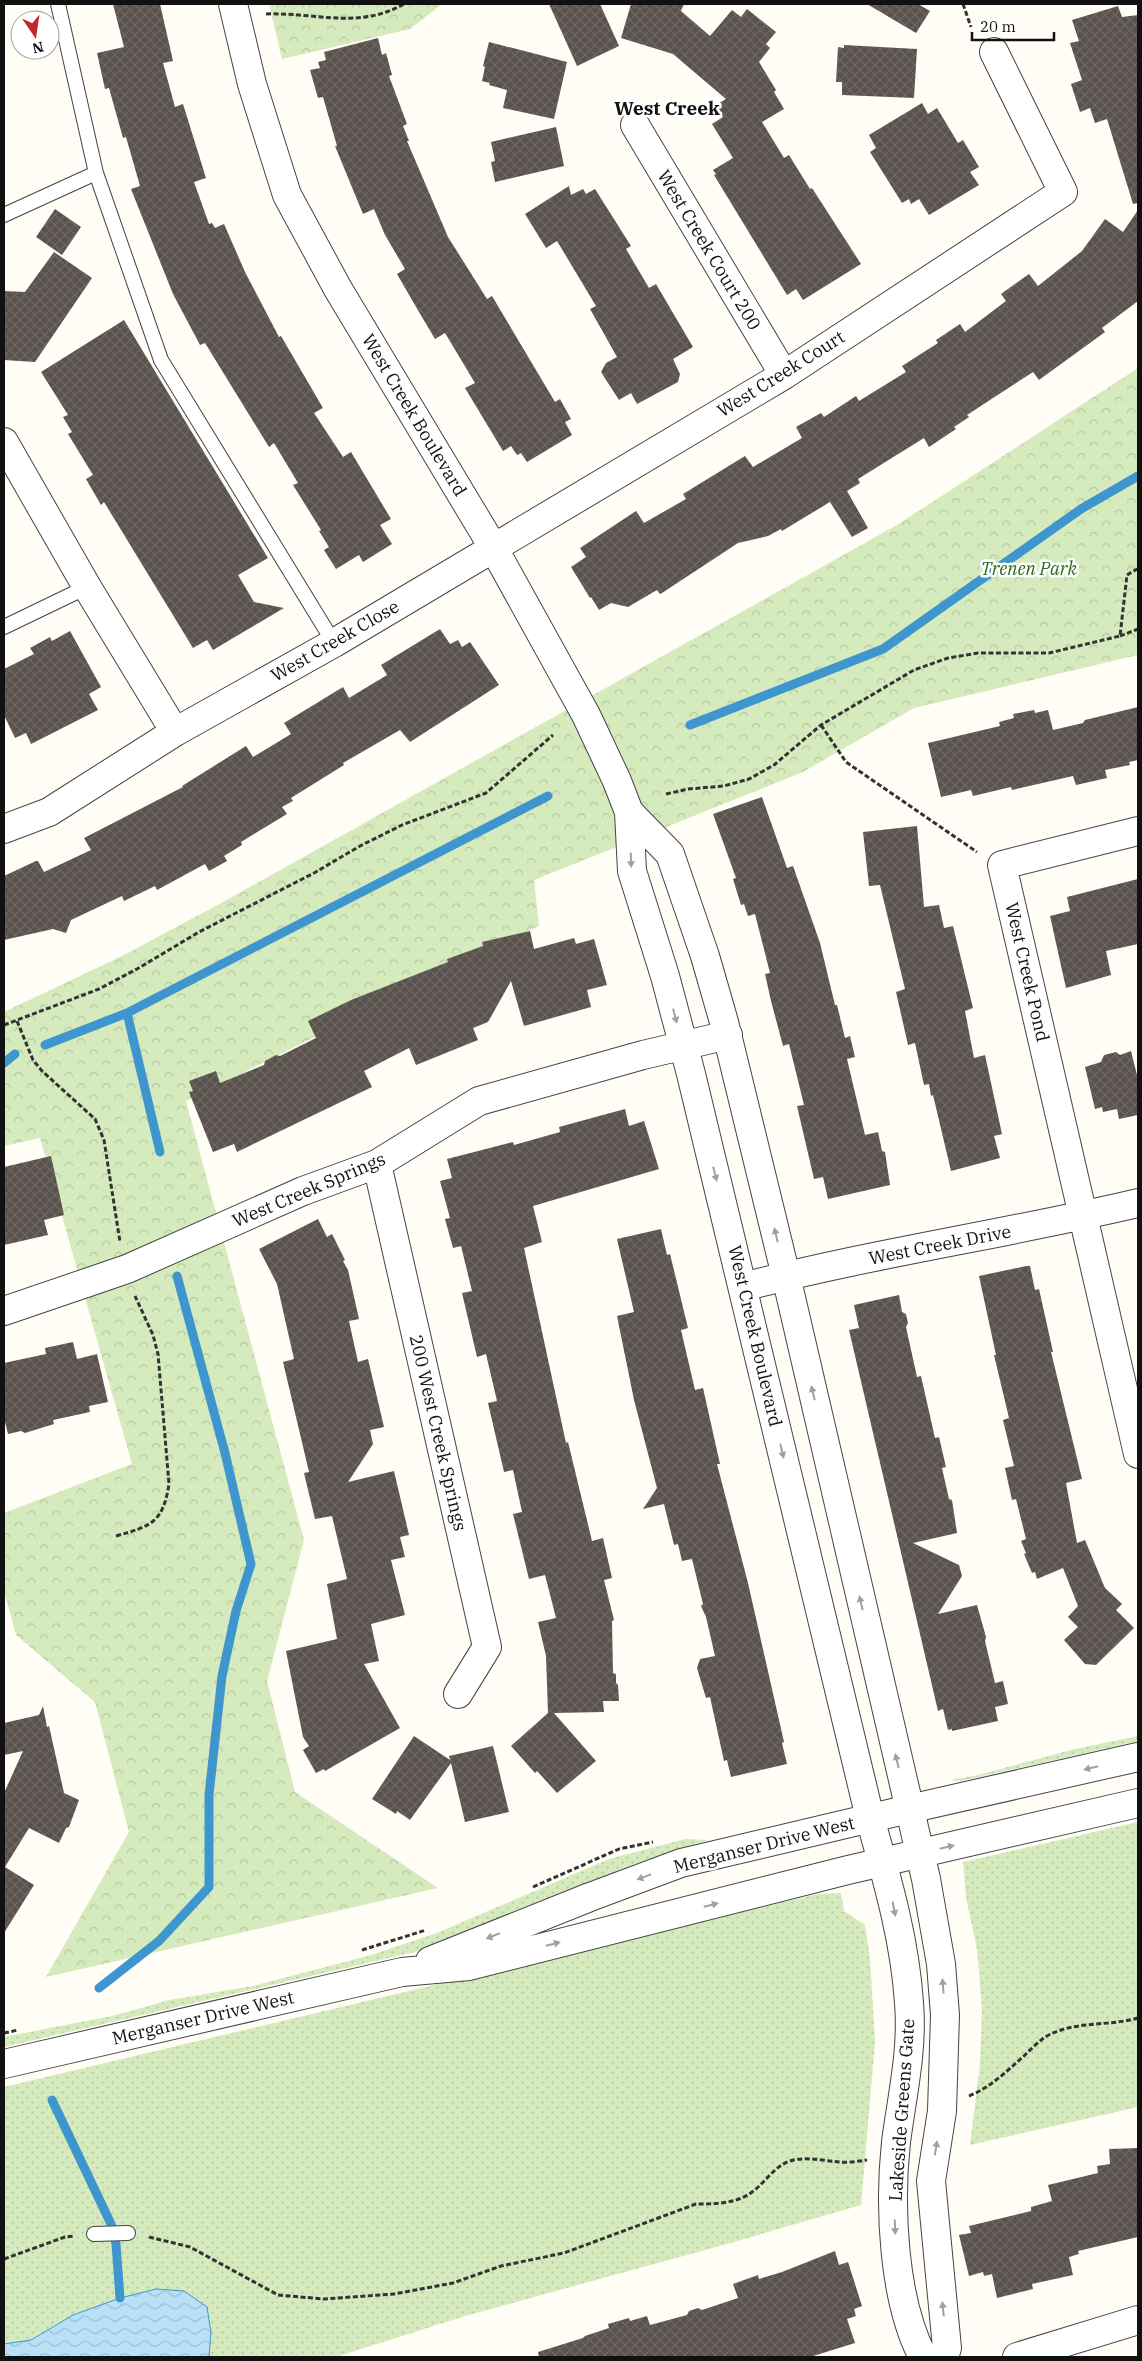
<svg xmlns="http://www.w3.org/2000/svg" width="1142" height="2361" viewBox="0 0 1142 2361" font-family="'IBM Plex Serif',serif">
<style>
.grass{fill:url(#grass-dots)}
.park{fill:url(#park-crowns)}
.water{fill:url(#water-waves);stroke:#3f96cf}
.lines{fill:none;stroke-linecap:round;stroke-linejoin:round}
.stream{stroke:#3f96cf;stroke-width:9}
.building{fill:url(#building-cross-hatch)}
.service-casing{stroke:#444;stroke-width:16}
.minor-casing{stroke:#444;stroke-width:30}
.tertiary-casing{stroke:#444;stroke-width:30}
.path{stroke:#333;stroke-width:3;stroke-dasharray:5 2.5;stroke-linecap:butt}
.service{stroke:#fff;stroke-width:14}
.minor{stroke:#fff;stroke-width:28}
.tertiary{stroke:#fff;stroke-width:28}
.oneway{fill:#a0a0a0}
.labels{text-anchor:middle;stroke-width:5;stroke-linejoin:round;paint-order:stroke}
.street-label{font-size:18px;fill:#111;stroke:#fff}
.park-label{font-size:18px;font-style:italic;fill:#2f6b1f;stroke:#fff}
.neighbourhood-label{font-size:19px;font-weight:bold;fill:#111;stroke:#fff}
</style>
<defs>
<pattern id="grass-dots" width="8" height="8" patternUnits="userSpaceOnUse" patternTransform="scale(1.25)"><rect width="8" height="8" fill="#d5ebbd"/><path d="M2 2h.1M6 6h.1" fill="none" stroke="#b6c8a1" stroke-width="1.8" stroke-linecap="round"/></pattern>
<pattern id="park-crowns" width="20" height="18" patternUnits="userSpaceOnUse" patternTransform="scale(1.25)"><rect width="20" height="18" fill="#d5ebbd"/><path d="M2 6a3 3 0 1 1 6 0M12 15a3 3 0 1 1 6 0" fill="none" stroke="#b6c8a1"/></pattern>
<pattern id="water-waves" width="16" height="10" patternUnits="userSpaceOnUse" patternTransform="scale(1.25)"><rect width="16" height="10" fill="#b9e0f7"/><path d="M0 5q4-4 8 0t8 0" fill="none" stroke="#9ebfd3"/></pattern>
<pattern id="building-cross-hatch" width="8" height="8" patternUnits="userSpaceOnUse" patternTransform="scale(1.25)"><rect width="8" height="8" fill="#5a524d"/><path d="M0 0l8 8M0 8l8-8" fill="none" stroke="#6d6662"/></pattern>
</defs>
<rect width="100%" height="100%" fill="#fffdf5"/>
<path class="grass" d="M 1138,1736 L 1138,1741 L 961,1781 L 949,1780 L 974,1776 L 1071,1750 Z
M 1138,1822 L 1138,2107 L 970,2145 L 980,2064 L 982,2009 L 977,1949 L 966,1897 L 963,1862 Z
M 685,1839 L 708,1840 L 634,1864 L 432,1948 L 4,2047 L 4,2037 L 112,2016 L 170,2000 L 253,1986 L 371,1955 L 437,1933 L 609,1859 Z
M 841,1893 L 844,1911 L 865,1925 L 870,1958 L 875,2042 L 861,2205 L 727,2244 L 465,2316 L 336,2357 L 4,2357 L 4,2087 L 818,1894 Z"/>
<path class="park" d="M 269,4 L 442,4 L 410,29 L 282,59 Z
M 1138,368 L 1138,655 L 914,708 L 803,772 L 534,880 L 539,926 L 186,1101 L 304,1540 L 267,1681 L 295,1792 L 438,1888 L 46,1977 L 129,1832 L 95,1702 L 16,1635 L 4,1591 L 4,1513 L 132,1464 L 40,1138 L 4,1146 L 4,1012 L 122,956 L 223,902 L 897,525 Z"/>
<path class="water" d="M 156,2289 L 184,2291 L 207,2307 L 211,2332 L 209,2357 L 4,2357 L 4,2344 L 31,2340 L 73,2315 L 120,2298 Z"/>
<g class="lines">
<path class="stream" d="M 690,725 L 883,649 L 1081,509 L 1138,476
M 127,1013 L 160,1152
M 45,1045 L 127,1013 L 548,796
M 4,1063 L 15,1054
M 99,1988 L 159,1941 L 209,1887 L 209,1795 L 222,1676 L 236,1611 L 251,1564 L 225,1453 L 177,1276
M 52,2100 L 111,2224 L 116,2244 L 120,2298"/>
</g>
<path class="building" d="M 113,4 L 160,4 L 173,61 L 163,63 L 175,107 L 183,104 L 206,178 L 194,182 L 209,224 L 212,223 L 215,228 L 224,224 L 245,272 L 279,337 L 281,336 L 323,408 L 314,413 L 343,457 L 351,452 L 391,519 L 380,525 L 392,544 L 363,562 L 359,555 L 336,569 L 324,550 L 329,547 L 319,531 L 321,530 L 293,485 L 298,483 L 274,443 L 269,447 L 205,343 L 200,345 L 173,294 L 131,189 L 140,186 L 126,137 L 123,138 L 109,88 L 105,89 L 97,53 L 124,47 Z
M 549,4 L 600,4 L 619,46 L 577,66 Z
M 631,4 L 684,4 L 681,11 L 710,36 L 732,10 L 741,17 L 747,9 L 776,32 L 766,44 L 770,48 L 759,62 L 776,90 L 774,92 L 784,109 L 762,122 L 784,158 L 789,155 L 810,189 L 812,188 L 861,264 L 803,300 L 796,289 L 787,295 L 714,175 L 716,174 L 713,170 L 733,158 L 712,124 L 723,117 L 716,105 L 726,99 L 673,54 L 621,38 Z
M 867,4 L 918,4 L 930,11 L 916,33 Z
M 1118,6 L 1122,17 L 1138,15 L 1138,203 L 1133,204 L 1107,119 L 1095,123 L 1090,108 L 1080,112 L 1071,84 L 1082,80 L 1070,43 L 1079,41 L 1072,20 Z
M 378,38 L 382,55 L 386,53 L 392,75 L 389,76 L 407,124 L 403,126 L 409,141 L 407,141 L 448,237 L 487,299 L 492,296 L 555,402 L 560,399 L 571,419 L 565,422 L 572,435 L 527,462 L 521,453 L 517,455 L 511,446 L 503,451 L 465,388 L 475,383 L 445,333 L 435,339 L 419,312 L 397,274 L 405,269 L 385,235 L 374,209 L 363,214 L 335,146 L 337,146 L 323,97 L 318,98 L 310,70 L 320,68 L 318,62 L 326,60 L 324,52 Z
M 489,42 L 567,62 L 554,119 L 503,108 L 507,90 L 489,85 L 490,83 L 482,81 L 485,67 L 483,66 Z
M 844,45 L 917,49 L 914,98 L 842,95 L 842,82 L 836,82 L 838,47 L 844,48 Z
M 922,103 L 928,114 L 937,108 L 958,143 L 963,140 L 979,167 L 970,172 L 979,185 L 929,215 L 919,199 L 911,204 L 909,199 L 902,203 L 870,152 L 876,148 L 869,135 Z
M 556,127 L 564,166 L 495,182 L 491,162 L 495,161 L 491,142 Z
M 569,186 L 571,195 L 583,189 L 586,194 L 595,189 L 631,246 L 626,249 L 649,288 L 656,284 L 693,347 L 673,359 L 680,374 L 678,382 L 637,404 L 631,393 L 619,400 L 601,372 L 606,363 L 617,357 L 590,309 L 596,306 L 557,241 L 546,248 L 525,214 Z
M 55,209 L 81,227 L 62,255 L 36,237 Z
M 1138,210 L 1138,301 L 1102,328 L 1105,332 L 1039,380 L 1033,372 L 967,415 L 969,417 L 954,427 L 956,429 L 929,447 L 924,438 L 858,479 L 860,483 L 847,491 L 868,528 L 852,537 L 830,502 L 782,531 L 781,529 L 768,536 L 738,543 L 662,593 L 660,594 L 657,590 L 628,607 L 611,603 L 599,610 L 591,597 L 590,598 L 571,567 L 586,557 L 580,548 L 636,511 L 644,523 L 686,499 L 683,494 L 745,456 L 753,467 L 802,438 L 796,427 L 821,413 L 824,417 L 856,396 L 859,401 L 906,372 L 902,366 L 938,343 L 936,340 L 960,324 L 965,332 L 1006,301 L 1001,294 L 1029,274 L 1038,286 L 1082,251 L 1105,219 L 1123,232 Z
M 54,252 L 92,278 L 35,362 L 4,360 L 4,291 L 25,292 Z
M 124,320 L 268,558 L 238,575 L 254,602 L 284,608 L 213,650 L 207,640 L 193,648 L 104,502 L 101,505 L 86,479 L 93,475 L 68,434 L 72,432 L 63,417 L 68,415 L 41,372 Z
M 440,629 L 450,644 L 458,640 L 462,647 L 470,642 L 499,685 L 410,742 L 400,730 L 343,763 L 344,765 L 291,798 L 293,801 L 282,807 L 287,814 L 241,842 L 242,845 L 224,856 L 227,861 L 209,871 L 205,864 L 157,890 L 155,886 L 124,901 L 122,896 L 71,920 L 66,933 L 53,929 L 4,940 L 4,876 L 36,861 L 38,861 L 44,872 L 91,850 L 84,838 L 183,787 L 182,786 L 246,746 L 253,757 L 291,734 L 284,723 L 343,687 L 349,698 L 387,675 L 381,665 Z
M 70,631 L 101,687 L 89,694 L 98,710 L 31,744 L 26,733 L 15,738 L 4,715 L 4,669 L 34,654 L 30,648 L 50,637 L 52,641 Z
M 1138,707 L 1138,760 L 1129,762 L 1130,765 L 1105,770 L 1107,778 L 1076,785 L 1073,776 L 1012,790 L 1011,787 L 973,796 L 971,790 L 941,797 L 928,743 L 1000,726 L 999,722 L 1014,718 L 1013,714 L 1034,710 L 1035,713 L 1048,710 L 1053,730 L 1083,723 L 1085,720 Z
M 762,797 L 787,868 L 793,866 L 820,943 L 835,1005 L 837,1005 L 845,1038 L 850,1036 L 855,1057 L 847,1059 L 865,1135 L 878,1132 L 882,1151 L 885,1152 L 890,1185 L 828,1199 L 823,1177 L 814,1179 L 797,1106 L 804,1105 L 789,1044 L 783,1046 L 771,1001 L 765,974 L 770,973 L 755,914 L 748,916 L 744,904 L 741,905 L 733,879 L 736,878 L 713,814 Z
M 917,826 L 924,907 L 939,905 L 944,928 L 953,926 L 973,1008 L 965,1011 L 974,1058 L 985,1055 L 1002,1134 L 994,1136 L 1000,1158 L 951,1171 L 933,1095 L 931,1096 L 929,1084 L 924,1085 L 915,1043 L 908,1045 L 896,992 L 905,989 L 880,885 L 869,886 L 863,832 Z
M 1138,879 L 1138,944 L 1106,951 L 1111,975 L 1066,988 L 1050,916 L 1070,911 L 1067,897 Z
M 530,931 L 534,949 L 574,938 L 576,944 L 594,939 L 607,985 L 587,990 L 591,1007 L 524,1026 L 511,981 L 488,1022 L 473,1028 L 478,1040 L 416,1065 L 409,1048 L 364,1071 L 372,1087 L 237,1152 L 234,1144 L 213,1152 L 189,1092 L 193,1091 L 189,1081 L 216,1071 L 220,1083 L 264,1065 L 265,1061 L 276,1055 L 280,1056 L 316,1038 L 308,1021 L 351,1000 L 448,962 L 447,959 L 483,946 L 482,942 Z
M 1131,1051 L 1138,1079 L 1138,1115 L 1119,1119 L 1117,1109 L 1103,1112 L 1102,1107 L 1095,1109 L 1085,1067 L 1101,1062 L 1104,1055 L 1116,1052 L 1120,1055 Z
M 625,1109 L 629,1126 L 644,1121 L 659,1169 L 533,1206 L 542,1242 L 524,1248 L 566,1443 L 568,1442 L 592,1541 L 603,1538 L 612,1578 L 604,1580 L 614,1620 L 612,1621 L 613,1673 L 616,1674 L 616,1683 L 618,1685 L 619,1701 L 603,1701 L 604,1712 L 554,1713 L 596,1761 L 557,1793 L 537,1771 L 535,1773 L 511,1746 L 548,1713 L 546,1656 L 538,1622 L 556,1618 L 545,1575 L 529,1579 L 513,1514 L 522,1512 L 513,1470 L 504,1472 L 488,1403 L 497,1401 L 486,1354 L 477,1357 L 462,1293 L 472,1291 L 461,1246 L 453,1248 L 445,1219 L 450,1218 L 440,1181 L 452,1178 L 447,1159 L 513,1142 L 514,1145 L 560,1132 L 559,1127 Z
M 51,1156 L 64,1215 L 44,1220 L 48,1235 L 4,1245 L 4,1167 Z
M 318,1219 L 327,1237 L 332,1234 L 345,1260 L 343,1261 L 348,1270 L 359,1319 L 349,1321 L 358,1362 L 368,1359 L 384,1427 L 370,1430 L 373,1444 L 348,1482 L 394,1471 L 409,1535 L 400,1537 L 405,1557 L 391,1560 L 405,1615 L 371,1624 L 379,1661 L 364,1664 L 400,1728 L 325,1771 L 324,1769 L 316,1773 L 303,1750 L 309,1746 L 303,1737 L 286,1651 L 337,1639 L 327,1584 L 347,1579 L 332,1516 L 315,1519 L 304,1473 L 309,1472 L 283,1362 L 294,1359 L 277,1284 L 259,1249 Z
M 661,1229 L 667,1255 L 670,1254 L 688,1328 L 681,1330 L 695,1390 L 703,1388 L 720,1464 L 717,1464 L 748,1583 L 784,1742 L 782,1743 L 787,1764 L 731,1777 L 727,1760 L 724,1761 L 710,1697 L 706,1698 L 697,1668 L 700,1659 L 715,1656 L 706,1617 L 701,1606 L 703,1604 L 692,1559 L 682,1561 L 678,1544 L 674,1545 L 664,1504 L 643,1509 L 657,1488 L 634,1400 L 617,1316 L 634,1312 L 617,1239 Z
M 1026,1266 L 1030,1266 L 1035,1290 L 1039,1289 L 1053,1352 L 1051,1352 L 1082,1479 L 1066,1483 L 1077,1543 L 1085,1540 L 1105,1588 L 1122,1604 L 1116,1610 L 1134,1628 L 1096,1665 L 1085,1664 L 1064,1640 L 1078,1627 L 1068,1617 L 1078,1606 L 1063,1568 L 1037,1579 L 1035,1572 L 1032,1573 L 1024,1554 L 1026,1553 L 1021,1541 L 1026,1539 L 1016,1499 L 1012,1500 L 1005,1468 L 1014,1466 L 1003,1420 L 1009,1418 L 994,1355 L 996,1355 L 979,1276 Z
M 899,1295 L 902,1312 L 906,1314 L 908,1323 L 906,1327 L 917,1377 L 921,1376 L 935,1438 L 939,1437 L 946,1467 L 942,1468 L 949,1499 L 952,1500 L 957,1533 L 913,1543 L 959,1565 L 962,1576 L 938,1614 L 977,1605 L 986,1637 L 985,1641 L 995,1683 L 1003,1681 L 1008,1704 L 995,1707 L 998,1721 L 952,1731 L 952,1729 L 948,1730 L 943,1709 L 938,1711 L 849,1330 L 859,1328 L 854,1305 Z
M 73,1342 L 77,1359 L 97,1354 L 108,1402 L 89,1406 L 90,1412 L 53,1420 L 54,1424 L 25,1433 L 21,1431 L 8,1434 L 4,1418 L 4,1363 L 46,1354 L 45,1348 Z
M 43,1706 L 47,1727 L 49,1726 L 64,1793 L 79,1800 L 69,1827 L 66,1828 L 59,1843 L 29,1828 L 5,1867 L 34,1885 L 4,1933 L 4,1793 L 23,1751 L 4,1755 L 4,1723 L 39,1715 Z
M 414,1736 L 450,1760 L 449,1756 L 493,1746 L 509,1812 L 465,1822 L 451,1763 L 410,1820 L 397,1811 L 396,1814 L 372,1799 Z
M 1138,2148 L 1138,2237 L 1078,2251 L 1079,2254 L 1069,2257 L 1073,2275 L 1032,2284 L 1033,2289 L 997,2298 L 992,2274 L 984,2276 L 983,2272 L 969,2276 L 959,2235 L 971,2233 L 969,2226 L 1031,2211 L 1031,2207 L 1052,2201 L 1048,2185 L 1098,2173 L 1097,2166 L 1110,2164 L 1109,2149 Z
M 835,2251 L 839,2265 L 848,2262 L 862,2306 L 854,2309 L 856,2316 L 847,2319 L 855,2343 L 810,2357 L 539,2357 L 538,2352 L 583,2338 L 585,2336 L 609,2328 L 608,2324 L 629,2318 L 630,2321 L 647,2316 L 650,2325 L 687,2315 L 689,2311 L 698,2308 L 702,2310 L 738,2298 L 733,2284 L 758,2275 L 759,2279 L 782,2272 Z"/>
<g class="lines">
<g class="service-casing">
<path id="service" d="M 58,4 L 96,173 L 161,360 L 334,643
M 4,215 L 96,173
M 4,627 L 87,587
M 94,2234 L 128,2233"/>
</g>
<g class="minor-casing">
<path id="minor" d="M 233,4 L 252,84 L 287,195 L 338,289 L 493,547 L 586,715 L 617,781 L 629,812 L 632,871 L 665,976 L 691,1074 L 870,1818 C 887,1879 905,1940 909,2003 C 913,2050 902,2096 896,2142 C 889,2206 893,2300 923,2357
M 635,125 L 784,375
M 4,442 L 87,587 L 175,732
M 629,812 L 670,854 L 705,956 L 724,1022 L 786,1276 L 926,1879 L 941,1964 L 945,2015 L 942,2111 L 931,2181 L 947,2348 L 944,2357
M 4,829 L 49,812 L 175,732 L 334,643 L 784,375 L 1063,192 L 994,52
M 1138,831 L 1002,865 L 1138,1454
M 377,1164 L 487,1647 L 458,1694
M 743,1287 C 873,1253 1007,1234 1138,1203
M 4,1311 L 127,1269 L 303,1191 L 377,1164 L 479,1101 L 643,1055 L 728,1035
M 1017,2357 L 1138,2320"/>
</g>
<g class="tertiary-casing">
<path id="tertiary" d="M 430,1961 L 590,1897 L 681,1863 L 909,1809 L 1138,1757
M 4,2064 L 402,1972 L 469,1966 L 848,1870 L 1138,1803"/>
</g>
<path class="path" d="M 963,4 L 971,27
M 266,14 C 315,12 358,30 404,4
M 1120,636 L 1138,629
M 821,725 L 846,762 L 977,852
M 666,794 L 688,789 L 724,786 L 749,779 L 774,765 L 821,725 L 914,670 L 948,658 L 978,653 L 1049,653 L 1120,636 L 1127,575 L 1137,569 L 1138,566
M 17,1021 L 33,1060 L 42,1071 L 95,1119 L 104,1140 L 120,1242
M 4,1025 L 99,989 L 137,969 L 199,932 L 314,873 L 360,846 L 402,825 L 486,793 L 553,735
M 116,1536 C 151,1526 163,1523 169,1484 L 158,1354 L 153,1335 L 135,1296
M 533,1887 L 619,1849 L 653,1842
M 362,1950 L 426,1930
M 4,2033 L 18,2030
M 969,2096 C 991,2087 1007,2071 1025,2055 C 1031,2049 1038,2042 1045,2037 C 1075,2020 1106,2027 1138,2018
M 149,2237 L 190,2247 L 278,2295 L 324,2299 L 394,2294 L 453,2283 L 501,2266 L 564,2253 L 696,2204 C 715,2204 736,2204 752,2192 C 766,2182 773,2167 790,2161 C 806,2156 824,2161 840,2162 C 849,2163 859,2161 867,2160
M 4,2259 L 65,2237 L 74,2236"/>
<use href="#service" class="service"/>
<use href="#minor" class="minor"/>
<use href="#tertiary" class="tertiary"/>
</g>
<defs><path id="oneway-solid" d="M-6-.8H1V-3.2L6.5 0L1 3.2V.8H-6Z" transform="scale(1.25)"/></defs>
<g class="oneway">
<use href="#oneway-solid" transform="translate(631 860) rotate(88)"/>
<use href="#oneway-solid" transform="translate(675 1016) rotate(75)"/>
<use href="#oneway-solid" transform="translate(715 1174) rotate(76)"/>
<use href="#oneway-solid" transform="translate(776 1235) rotate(-103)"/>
<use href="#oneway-solid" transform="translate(813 1393) rotate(-103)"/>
<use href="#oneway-solid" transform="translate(782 1451) rotate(77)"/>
<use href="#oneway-solid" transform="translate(861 1603) rotate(-103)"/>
<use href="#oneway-solid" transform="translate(897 1761) rotate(-103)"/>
<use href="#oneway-solid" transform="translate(1091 1768) rotate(167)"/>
<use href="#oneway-solid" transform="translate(947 1847) rotate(-13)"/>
<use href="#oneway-solid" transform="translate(644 1877) rotate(160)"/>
<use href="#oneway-solid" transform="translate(711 1905) rotate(-14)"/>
<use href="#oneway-solid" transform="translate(894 1909) rotate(79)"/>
<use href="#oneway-solid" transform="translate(493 1936) rotate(158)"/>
<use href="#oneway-solid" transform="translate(553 1944) rotate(-14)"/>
<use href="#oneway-solid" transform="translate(943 1986) rotate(-94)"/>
<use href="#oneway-solid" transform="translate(936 2148) rotate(-81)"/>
<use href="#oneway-solid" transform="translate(895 2227) rotate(88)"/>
<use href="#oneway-solid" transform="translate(943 2309) rotate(-96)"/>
</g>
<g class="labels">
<g class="street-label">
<text transform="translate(709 250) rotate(59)" y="6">West Creek Court 200</text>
<text transform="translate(781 374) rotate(-32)" y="6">West Creek Court</text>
<text transform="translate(414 415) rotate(59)" y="6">West Creek Boulevard</text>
<text transform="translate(335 641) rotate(-30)" y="6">West Creek Close</text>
<text transform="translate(1027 972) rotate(77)" y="6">West Creek Pond</text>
<text transform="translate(309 1190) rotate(-23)" y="6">West Creek Springs</text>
<text transform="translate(940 1245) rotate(-11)" y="6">West Creek Drive</text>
<text transform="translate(755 1336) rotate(77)" y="6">West Creek Boulevard</text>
<text transform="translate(438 1433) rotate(77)" y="6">200 West Creek Springs</text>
<text transform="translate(764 1845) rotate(-14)" y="6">Merganser Drive West</text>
<text transform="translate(203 2018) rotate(-13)" y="6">Merganser Drive West</text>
<text transform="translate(902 2110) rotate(-86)" y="6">Lakeside Greens Gate</text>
</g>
<g class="park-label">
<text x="1029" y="575">Trenen Park</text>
</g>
<g class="neighbourhood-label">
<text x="667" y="115">West Creek</text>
</g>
</g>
<rect width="1142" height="2361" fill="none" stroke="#111111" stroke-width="10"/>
<g transform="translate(35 35) rotate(167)"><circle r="24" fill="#ffffff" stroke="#a0a0a0"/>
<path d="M0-4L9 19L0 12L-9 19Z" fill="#c4262e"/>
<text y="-8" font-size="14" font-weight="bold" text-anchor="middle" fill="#111111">N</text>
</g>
<path d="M972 32v8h82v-8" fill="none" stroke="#111111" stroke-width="2.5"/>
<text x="980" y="32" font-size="15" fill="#111111" stroke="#ffffff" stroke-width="4" paint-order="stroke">20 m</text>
</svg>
